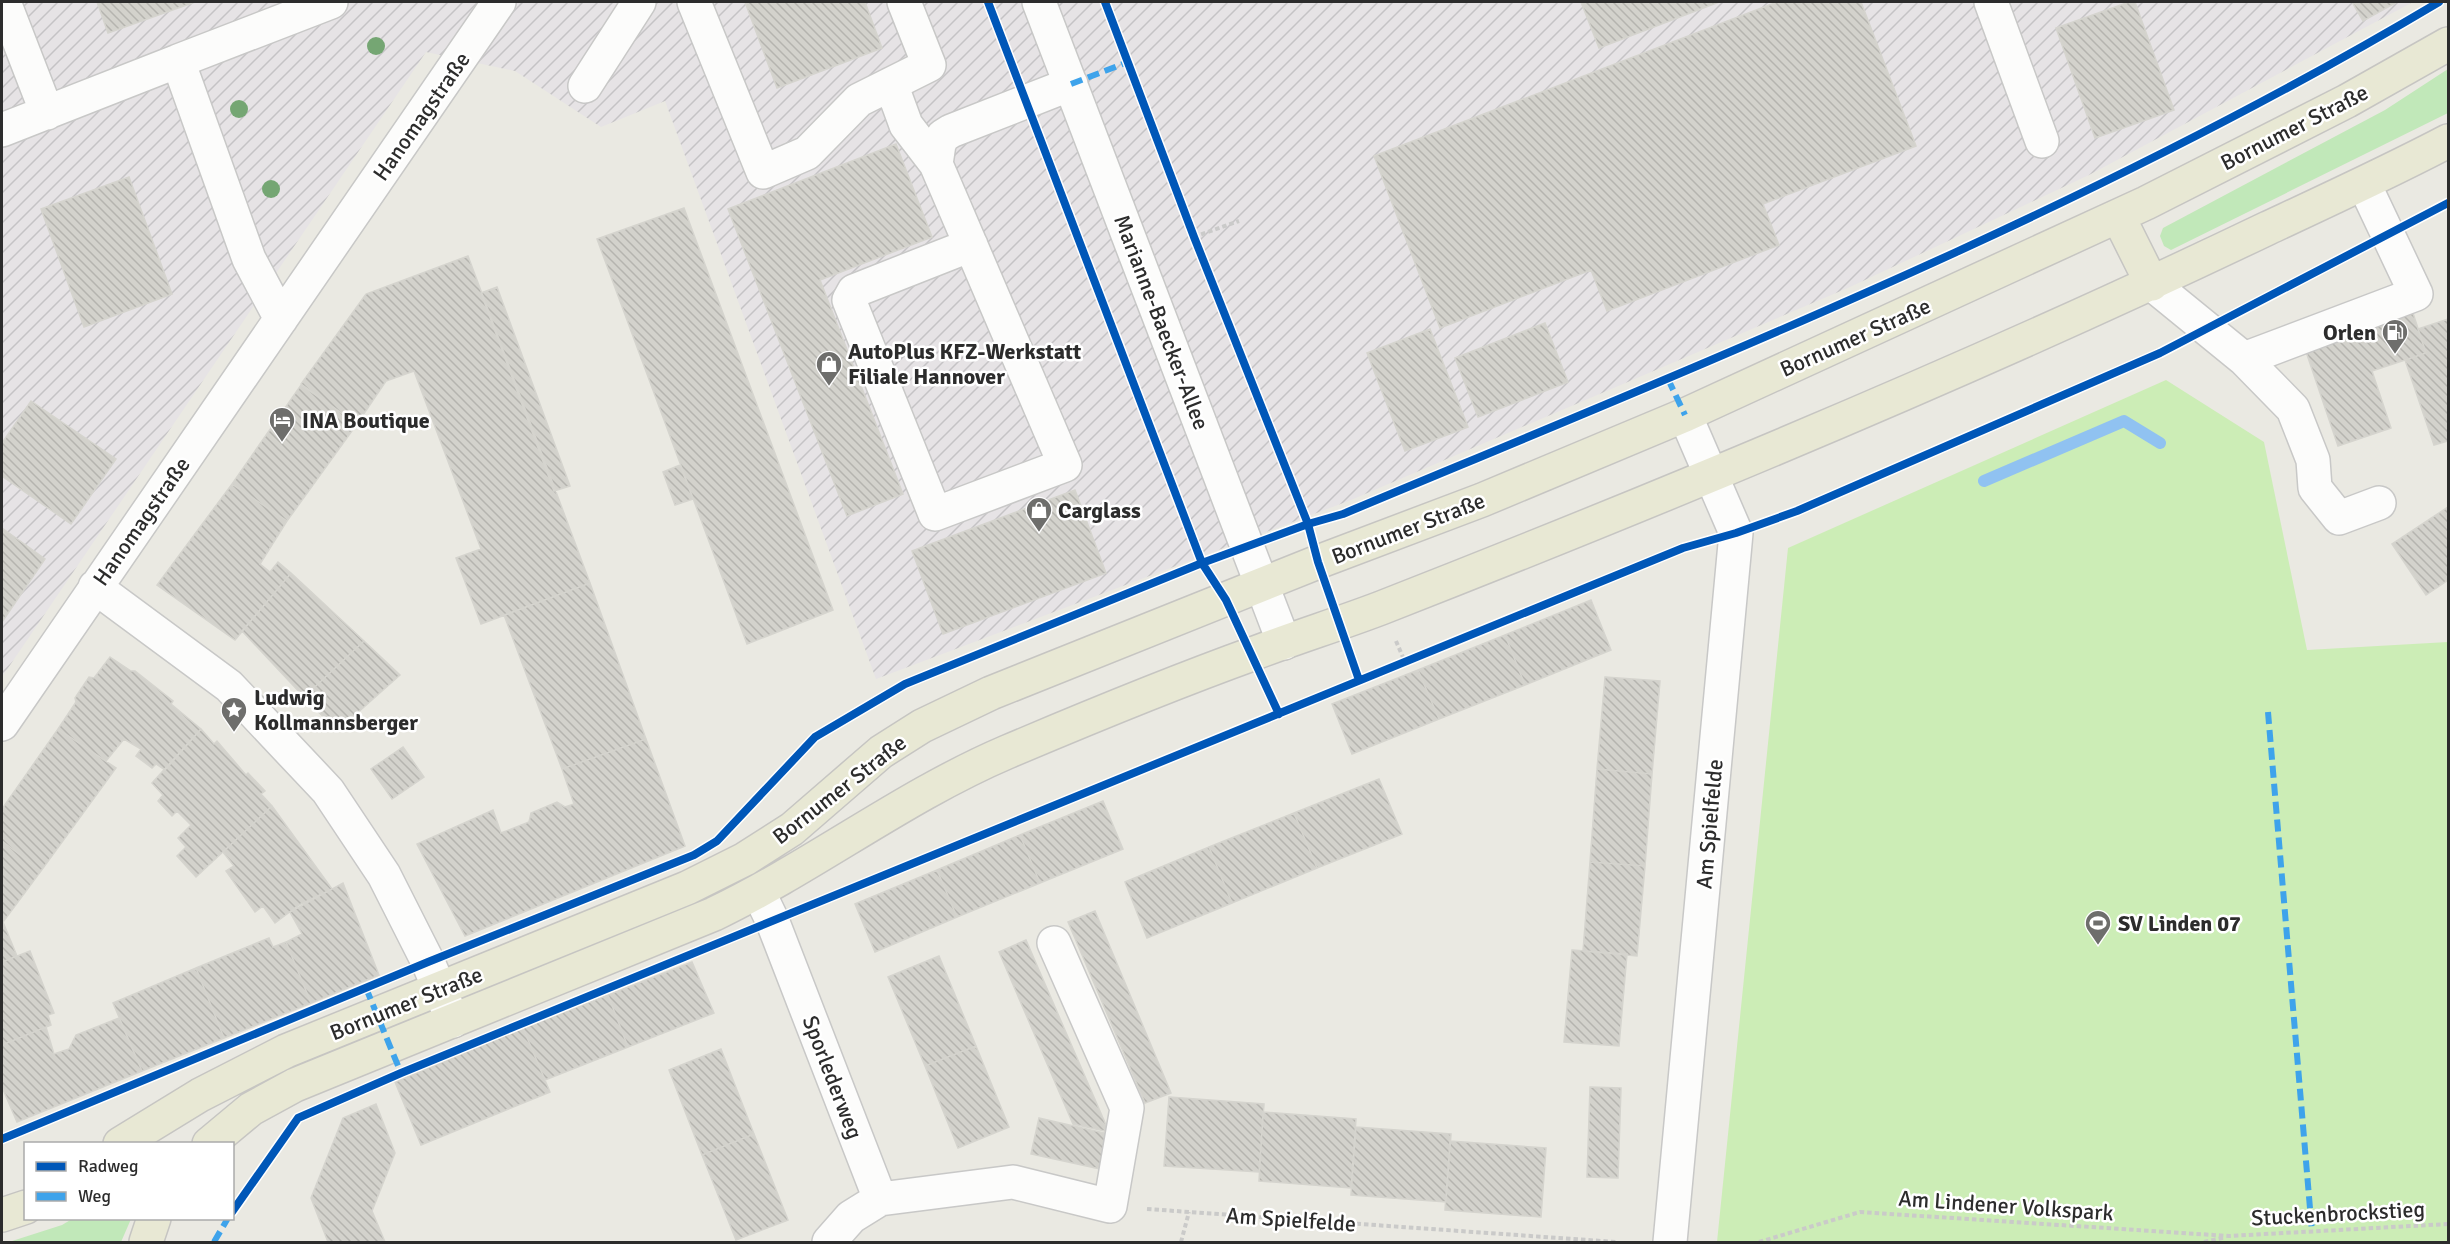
<svg xmlns="http://www.w3.org/2000/svg" width="2450" height="1244" viewBox="0 0 2450 1244" font-family="Signika,sans-serif">
<style>
.industrial{fill:url(#industrial-furrows)}
.grass{fill:#c1e8b9}
.pitch{fill:#ccedb6}
.lines{fill:none;stroke-linecap:round;stroke-linejoin:round}
.stream{stroke:#90c2f1;stroke-width:12}
.building{fill:url(#building-back-hatch);stroke:#d5d4ce;stroke-width:1.5}
.minor-casing{stroke:#c8c8c7;stroke-width:36}
.major-casing{stroke:#c6c5c2;stroke-width:36}
.path{stroke:#cacac9;stroke-width:4;stroke-dasharray:4.5 3;stroke-linecap:butt}
.minor{stroke:#fcfcfb;stroke-width:33}
.major{stroke:#e8e8d4;stroke-width:33}
.quiet{stroke:#3ea3eb;stroke-width:6;stroke-dasharray:12 6;stroke-linecap:butt}
.cycleway-casing{stroke:#fff;stroke-width:11}
.cycleway{stroke:#0057b8;stroke-width:8}
.tree{fill:#75a673}
.labels{text-anchor:middle;stroke-width:5;stroke-linejoin:round;paint-order:stroke}
.street-label{font-size:22px;fill:#2c2c2c;stroke:#fff}
.poi-label{font-size:22px;font-weight:bold;fill:#2c2c2c;stroke:#fff;text-anchor:start}
</style>
<defs>
<pattern id="industrial-furrows" width="10" height="10" patternUnits="userSpaceOnUse" patternTransform="scale(1.5)"><rect width="10" height="10" fill="#e6e3e5"/><path d="M-1 1l2-2M0 10L10 0M9 11l2-2" fill="none" stroke="#c5c3c5"/></pattern>
<pattern id="building-back-hatch" width="6" height="6" patternUnits="userSpaceOnUse" patternTransform="scale(1.5)"><rect width="6" height="6" fill="#d3d2cc"/><path d="M-1 5l2 2M0 0l6 6M5-1l2 2" fill="none" stroke="#b5b4af"/></pattern>
</defs>
<rect width="100%" height="100%" fill="#eae9e2"/>
<path class="industrial" d="M 2,2 L 2413,2 L 2089,175 L 1850,287 L 1351,500 L 876,679 L 665,101 L 601,127 L 515,71 L 426,52 L 2,677 Z"/>
<path class="grass" d="M 2448,69 L 2448,113 L 2171,250 L 2164,246 L 2160,236 L 2163,228 L 2385,110 Z
M 72,1219 L 131,1219 L 121,1242 L 9,1242 L 62,1225 Z"/>
<path class="pitch" d="M 2166,380 L 2264,442 L 2307,650 L 2448,642 L 2448,1242 L 1717,1242 L 1788,548 Z"/>
<g class="lines">
<path class="stream" d="M 1984,481 L 2124,421 L 2160,443"/>
</g>
<path class="building" d="M 97,2 L 195,2 L 108,33 Z
M 745,2 L 865,2 L 882,48 L 777,88 Z
M 1581,2 L 1719,2 L 1599,48 Z
M 1777,2 L 1861,2 L 1916,146 L 1763,204 L 1779,245 L 1607,311 L 1591,270 L 1440,328 L 1374,156 Z
M 2129,2 L 2135,2 L 2174,110 L 2095,138 L 2056,28 Z
M 2352,2 L 2397,2 L 2363,21 Z
M 896,144 L 932,237 L 820,280 L 903,494 L 847,516 L 728,209 Z
M 129,177 L 172,294 L 84,327 L 41,209 Z
M 684,208 L 833,610 L 747,644 L 597,239 Z
M 468,256 L 590,583 L 481,624 L 456,558 L 481,549 L 414,371 L 386,381 L 357,424 L 301,384 L 366,294 Z
M 497,287 L 570,486 L 554,491 L 481,293 Z
M 2412,310 L 2426,353 L 2372,371 L 2391,428 L 2338,446 L 2298,328 Z
M 2448,319 L 2448,441 L 2434,445 L 2405,360 L 2426,353 L 2418,329 Z
M 1545,323 L 1568,382 L 1478,417 L 1455,358 Z
M 1430,329 L 1468,427 L 1405,451 L 1367,353 Z
M 301,385 L 357,424 L 287,521 L 232,484 Z
M 31,401 L 116,459 L 71,524 L 2,476 L 2,443 Z
M 680,465 L 693,499 L 675,505 L 663,472 Z
M 232,484 L 287,521 L 260,564 L 270,572 L 278,562 L 291,573 L 235,640 L 157,585 Z
M 1075,490 L 1106,573 L 943,634 L 912,551 Z
M 2448,507 L 2448,580 L 2426,595 L 2392,544 Z
M 2,528 L 45,559 L 2,622 Z
M 291,573 L 364,641 L 304,697 L 242,631 Z
M 590,583 L 646,739 L 562,769 L 504,615 Z
M 1591,600 L 1611,650 L 1525,685 L 1505,635 Z
M 1505,635 L 1525,685 L 1439,719 L 1418,670 Z
M 364,641 L 400,675 L 337,731 L 304,697 Z
M 110,657 L 131,671 L 135,671 L 173,701 L 171,704 L 201,729 L 165,770 L 156,764 L 152,768 L 136,756 L 141,749 L 124,739 L 106,761 L 58,729 L 76,702 L 75,698 L 89,677 L 94,678 Z
M 1418,670 L 1439,719 L 1352,754 L 1332,704 Z
M 1605,677 L 1660,681 L 1652,774 L 1597,769 Z
M 58,729 L 116,768 L 41,871 L 2,841 L 2,809 Z
M 201,729 L 214,744 L 217,741 L 246,775 L 248,773 L 265,791 L 261,794 L 272,806 L 196,877 L 177,856 L 186,847 L 178,838 L 191,825 L 177,811 L 172,816 L 158,801 L 163,795 L 152,783 Z
M 646,739 L 685,846 L 465,936 L 417,844 L 493,810 L 501,833 L 529,822 L 531,813 L 557,802 L 565,807 L 574,804 L 562,769 Z
M 403,747 L 424,777 L 392,799 L 371,769 Z
M 1597,769 L 1652,774 L 1645,866 L 1590,862 Z
M 1379,779 L 1402,834 L 1317,868 L 1294,813 Z
M 1103,801 L 1123,849 L 1040,883 L 1020,835 Z
M 272,806 L 332,889 L 299,905 L 275,923 L 263,906 L 255,912 L 226,871 L 234,866 L 223,852 Z
M 1294,813 L 1317,868 L 1232,903 L 1209,847 Z
M 1020,835 L 1040,883 L 957,917 L 937,870 Z
M 2,841 L 41,871 L 3,922 L 17,956 L 2,962 Z
M 1209,847 L 1232,903 L 1147,938 L 1125,882 Z
M 1590,862 L 1645,866 L 1637,956 L 1583,951 Z
M 937,870 L 957,917 L 875,952 L 855,904 Z
M 343,883 L 379,975 L 311,1003 L 286,942 L 302,934 L 290,912 Z
M 1095,911 L 1171,1093 L 1145,1103 L 1068,922 Z
M 269,938 L 273,947 L 286,942 L 311,1003 L 224,1038 L 196,968 Z
M 1026,940 L 1109,1132 L 1073,1124 L 999,952 Z
M 1572,950 L 1627,954 L 1619,1046 L 1564,1042 Z
M 30,951 L 54,1013 L 48,1015 L 51,1025 L 2,1045 L 2,962 Z
M 939,956 L 976,1046 L 925,1066 L 888,977 Z
M 692,962 L 714,1013 L 628,1047 L 608,995 Z
M 196,968 L 224,1038 L 142,1071 L 113,1003 Z
M 608,995 L 628,1047 L 545,1080 L 523,1028 Z
M 119,1018 L 142,1071 L 17,1122 L 2,1087 L 2,1045 L 46,1027 L 54,1054 L 69,1049 L 76,1035 Z
M 523,1028 L 550,1092 L 421,1145 L 395,1082 Z
M 976,1046 L 1009,1127 L 958,1148 L 925,1066 Z
M 721,1049 L 754,1134 L 702,1155 L 669,1070 Z
M 1590,1087 L 1621,1088 L 1618,1178 L 1587,1177 Z
M 1169,1097 L 1264,1104 L 1259,1172 L 1164,1166 Z
M 376,1104 L 395,1153 L 372,1211 L 385,1242 L 328,1242 L 311,1198 L 343,1118 Z
M 1263,1112 L 1356,1119 L 1351,1188 L 1259,1181 Z
M 1039,1118 L 1113,1135 L 1105,1170 L 1031,1154 Z
M 1356,1127 L 1451,1134 L 1446,1202 L 1351,1195 Z
M 754,1134 L 788,1220 L 736,1240 L 702,1155 Z
M 1450,1141 L 1546,1148 L 1541,1217 L 1445,1210 Z"/>
<g class="lines">
<g class="minor-casing">
<path id="minor" d="M 4,2 L 47,113
M 694,2 L 763,172 L 807,153 L 859,100 L 929,65 L 904,2
M 1039,2 L 1284,643
M 1991,2 L 2042,141
M 891,84 L 906,125 L 936,164
M 585,86 L 639,2
M 2,130 L 178,61
M 971,245 L 854,291 L 849,300 L 935,514 L 1065,465 L 936,164 L 939,144 L 943,136 L 951,131 L 1071,84
M 2152,284 L 2244,359 L 2293,409 L 2313,460 L 2315,488 L 2339,518 L 2379,503
M 281,319 L 249,259 L 178,61 L 331,2
M 2244,359 L 2416,294 L 2364,184
M 95,587 L 229,686 L 328,791 L 384,875 L 428,962 L 453,1021
M 2,724 L 499,2
M 759,893 L 772,920 L 880,1199 L 851,1217 L 829,1242
M 880,1199 L 1013,1182 L 1110,1206 L 1127,1108 L 1054,943
M 1670,1242 L 1736,533 L 1685,415"/>
</g>
<g class="major-casing">
<path id="major" d="M 2118,216 L 2152,284
M 120,1144 L 200,1095 L 286,1051 L 687,888 L 745,859 L 792,829 L 881,752 L 922,726 L 991,693 L 1318,562 L 1482,500 L 1685,415 L 2146,203 L 2347,101 L 2448,44
M 209,1144 L 251,1109 L 295,1085 L 714,914 C 814,866 904,796 1007,752 C 1087,718 1172,683 1255,653 C 1297,637 1339,624 1381,608 C 1680,491 1978,367 2268,228 C 2328,200 2389,172 2448,141
M 2,1215 L 26,1207
M 146,1242 L 154,1218"/>
</g>
<path class="path" d="M 1194,237 L 1239,221
M 1396,641 L 1405,662
M 1147,1209 L 1616,1242
M 1181,1242 L 1189,1212
M 1759,1242 L 1860,1212 L 2229,1236 L 2448,1224
M 2204,1242 L 2226,1237"/>
<use href="#minor" class="minor"/>
<use href="#major" class="major"/>
<path class="quiet" d="M 1071,84 L 1128,62
M 1668,379 L 1685,415
M 2268,712 L 2312,1232
M 366,988 L 401,1073
M 214,1242 L 228,1218"/>
<g class="cycleway-casing">
<path id="cycleway" d="M 988,2 L 1202,563 L 1226,600 L 1279,714
M 1105,2 L 1194,237 L 1308,524 L 1318,562 L 1359,680
M 2,1139 L 428,962 L 694,855 L 717,841 L 815,737 L 905,684 L 1202,563 L 1308,524 L 1343,514 C 1714,359 2092,209 2439,2
M 232,1212 L 298,1118 L 401,1073 L 1683,548 L 1736,533 L 1797,511 L 2160,353 L 2448,203"/>
</g>
<use href="#cycleway" class="cycleway"/>
</g>
<g class="tree">
<circle cx="376" cy="46" r="9"/>
<circle cx="239" cy="109" r="9"/>
<circle cx="271" cy="189" r="9"/>
</g>
<defs>
<g id="fuel-pin" transform="scale(1.35)"><path d="M0 17L-7.5 6A9.5 9.5 0 1 1 7.5 6Z" fill="#6e6e6c" stroke="#fff"/><path d="M-5.5-6h7V0h2V4h1.3V-2.5L3-4.5l.8-.8L6-3V5H2.5V1h-1V6h-7ZM-4.2-4.7v3.2H.2V-4.7Z" fill="#fff"/></g>
<g id="shop-pin" transform="scale(1.35)"><path d="M0 17L-7.5 6A9.5 9.5 0 1 1 7.5 6Z" fill="#6e6e6c" stroke="#fff"/><path d="M-5-2.5h2.3a2.7 3.5 0 0 1 5.4 0H5L5.5 6h-11ZM-1.5-2.5h3a1.5 2.3 0 0 0-3 0Z" fill="#fff"/></g>
<g id="hotel-pin" transform="scale(1.35)"><path d="M0 17L-7.5 6A9.5 9.5 0 1 1 7.5 6Z" fill="#6e6e6c" stroke="#fff"/><path d="M-6-4.5h1.5V1H6V5H4.5V3h-9V5H-6ZM-4 0a1.8 1.8 0 1 1 3.6 0ZM.5 0V-2.5h3Q6-2.5 6 0Z" fill="#fff"/></g>
<g id="sight-pin" transform="scale(1.35)"><path d="M0 17L-7.5 6A9.5 9.5 0 1 1 7.5 6Z" fill="#6e6e6c" stroke="#fff"/><path d="M0-6L1.8-2.2L6-1.7L2.9 1.2L3.7 5.4L0 3.3L-3.7 5.4L-2.9 1.2L-6-1.7L-1.8-2.2Z" fill="#fff"/></g>
<g id="stadium-pin" transform="scale(1.35)"><path d="M0 17L-7.5 6A9.5 9.5 0 1 1 7.5 6Z" fill="#6e6e6c" stroke="#fff"/><path d="M0-5a6.5 5 0 1 0 0 10a6.5 5 0 1 0 0-10ZM-3.5-1.8h7v3.6h-7Z" fill="#fff"/></g>
</defs>
<g fill-rule="evenodd">
<use href="#fuel-pin" x="2395" y="332"/>
<use href="#shop-pin" x="829" y="364"/>
<use href="#hotel-pin" x="282" y="420"/>
<use href="#shop-pin" x="1039" y="510"/>
<use href="#sight-pin" x="234" y="710"/>
<use href="#stadium-pin" x="2098" y="923"/>
</g>
<g class="labels">
<g class="street-label">
<text transform="translate(421 116) rotate(-55)" y="8">Hanomagstraße</text>
<text transform="translate(2294 127) rotate(-27)" y="8">Bornumer Straße</text>
<text transform="translate(1162 322) rotate(69)" y="8">Marianne-Baecker-Allee</text>
<text transform="translate(1855 337) rotate(-24)" y="8">Bornumer Straße</text>
<text transform="translate(141 521) rotate(-55)" y="8">Hanomagstraße</text>
<text transform="translate(1408 528) rotate(-21)" y="8">Bornumer Straße</text>
<text transform="translate(839 789) rotate(-38)" y="8">Bornumer Straße</text>
<text transform="translate(1709 824) rotate(-85)" y="8">Am Spielfelde</text>
<text transform="translate(406 1003) rotate(-22)" y="8">Bornumer Straße</text>
<text transform="translate(833 1077) rotate(69)" y="8">Sporlederweg</text>
<text transform="translate(2006 1205) rotate(4)" y="8">Am Lindener Volkspark</text>
<text transform="translate(2338 1213) rotate(-3)" y="8">Stuckenbrockstieg</text>
<text transform="translate(1291 1219) rotate(4)" y="8">Am Spielfelde</text>
</g>
<g class="poi-label">
<text x="2376" y="340" text-anchor="end">Orlen</text>
<text x="848" y="359">AutoPlus KFZ-Werkstatt<tspan x="848" dy="25">Filiale Hannover</tspan></text>
<text x="302" y="428">INA Boutique</text>
<text x="1058" y="518">Carglass</text>
<text x="254" y="705">Ludwig<tspan x="254" dy="25">Kollmannsberger</tspan></text>
<text x="2118" y="931">SV Linden 07</text>
</g>
</g>
<rect width="2450" height="1244" fill="none" stroke="#2c2c2c" stroke-width="6"/>
<rect x="24" y="1142" width="210" height="78" fill="#ffffff" stroke="#ababab" stroke-width="1.5"/>
<rect x="36" y="1162" width="30" height="9" fill="#0057b8" stroke="#ababab" stroke-width="1.5"/>
<text x="78" y="1172" font-size="18" fill="#2c2c2c">Radweg</text>
<rect x="36" y="1192" width="30" height="9" fill="#3ea3eb" stroke="#ababab" stroke-width="1.5"/>
<text x="78" y="1202" font-size="18" fill="#2c2c2c">Weg</text>
</svg>
